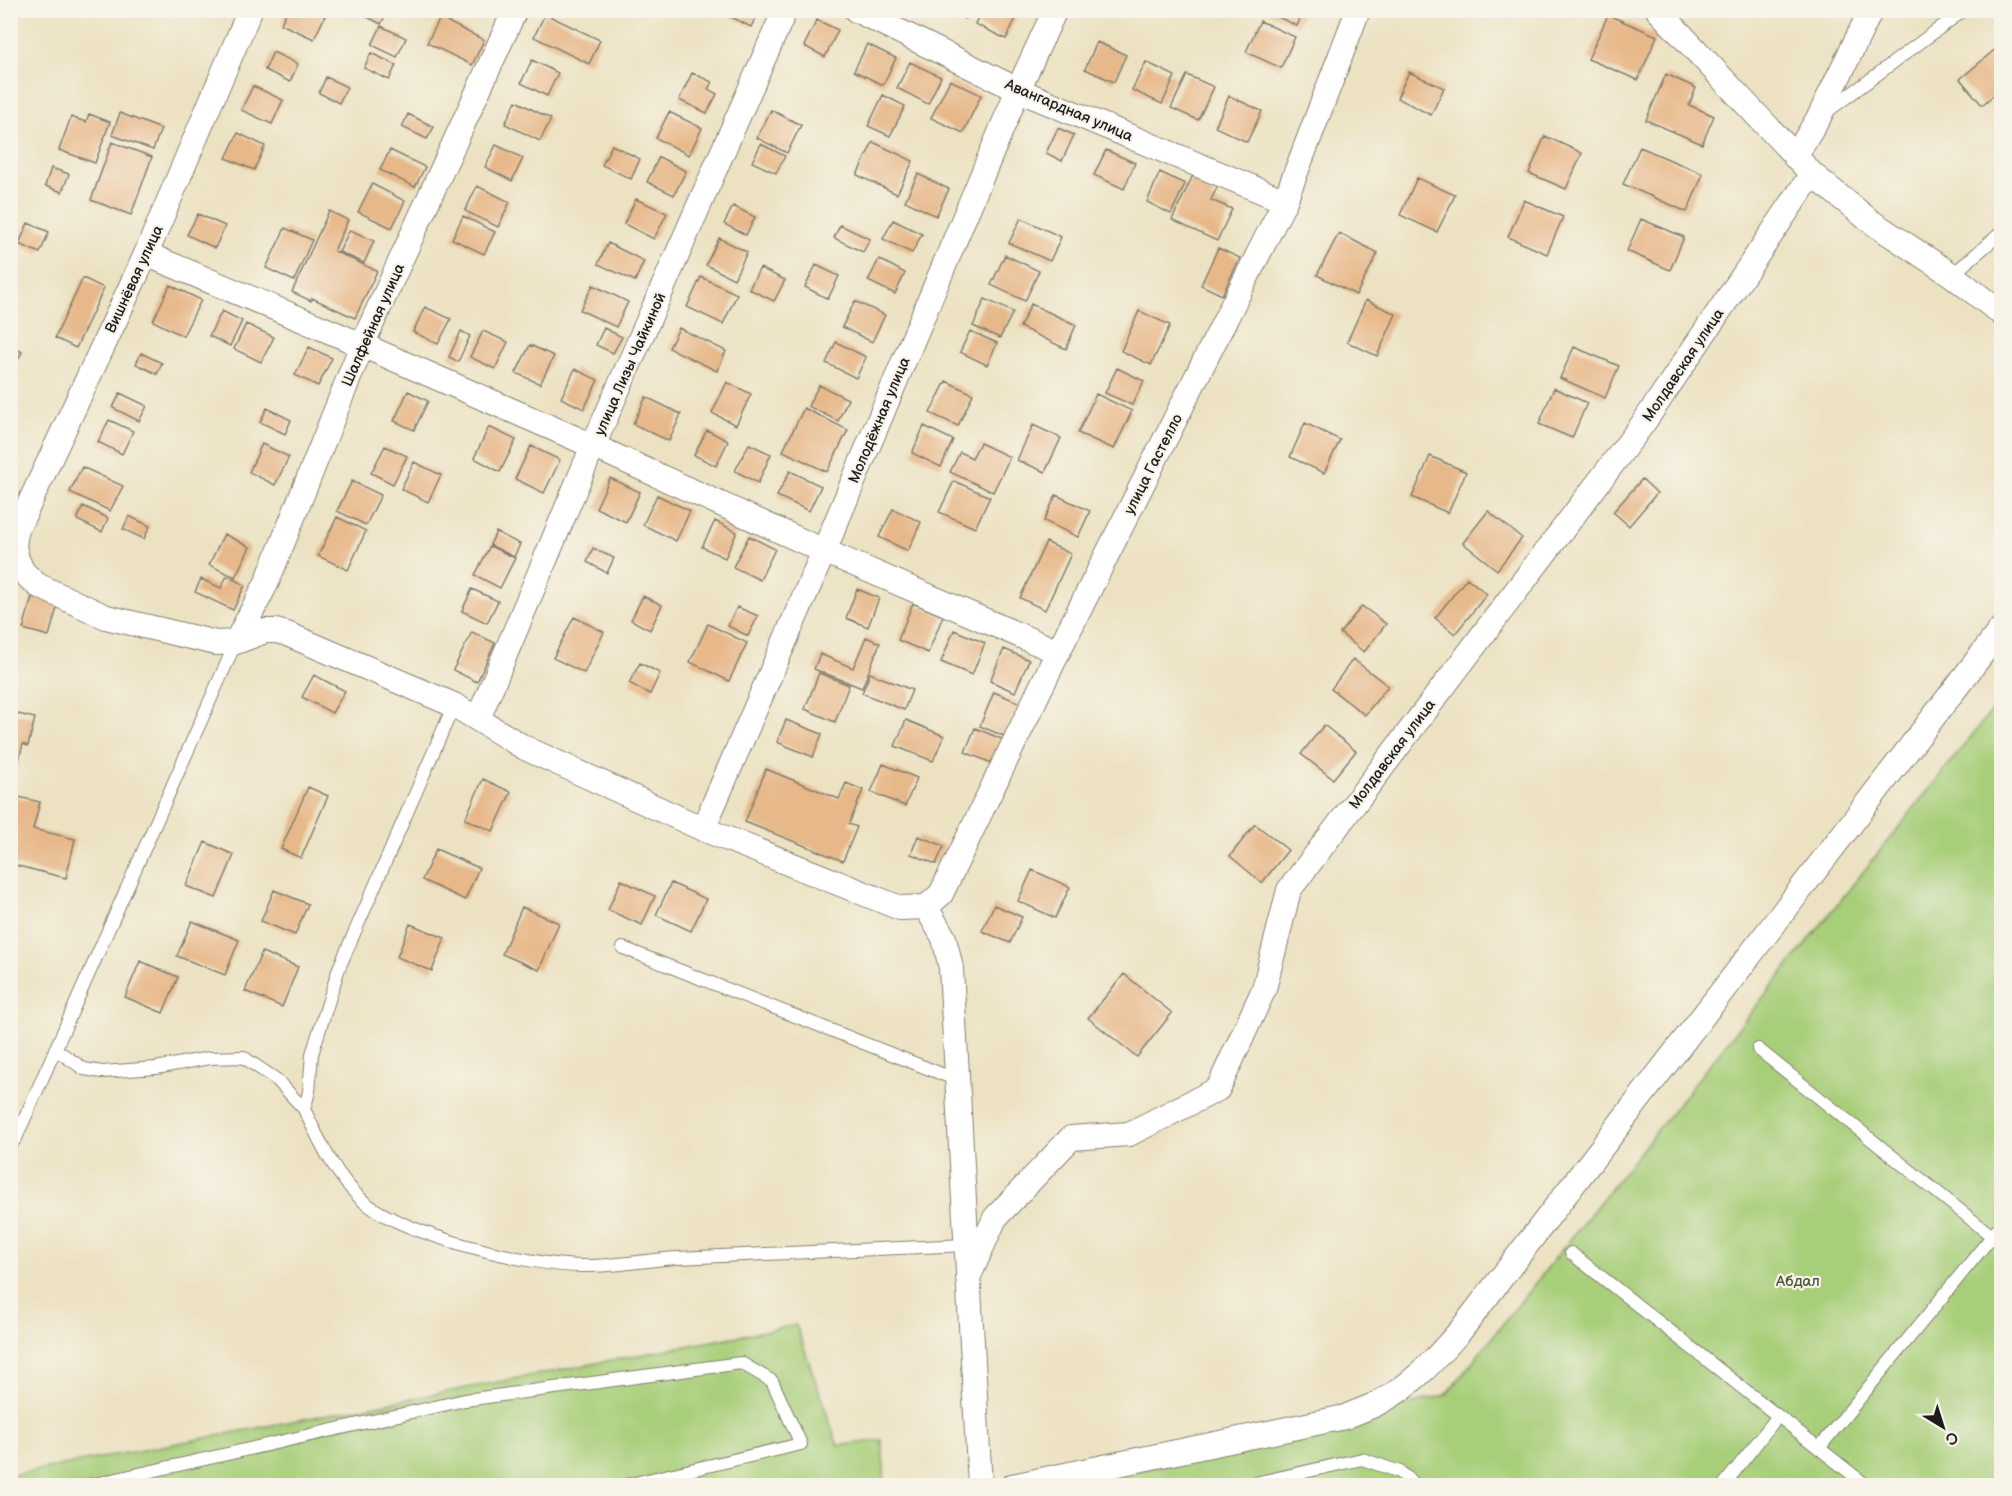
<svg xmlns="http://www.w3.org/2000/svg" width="2012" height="1496" viewBox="0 0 2012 1496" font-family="'Balsamiq Sans',sans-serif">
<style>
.green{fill:#a7ce79;stroke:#62754a;stroke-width:1.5}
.building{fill:#e7b889}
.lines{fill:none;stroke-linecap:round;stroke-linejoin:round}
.lane-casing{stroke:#847f6f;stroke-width:14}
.street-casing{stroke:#847f6f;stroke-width:26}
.lane{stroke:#fff;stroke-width:12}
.street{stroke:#fff;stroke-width:24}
.labels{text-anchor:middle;stroke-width:4.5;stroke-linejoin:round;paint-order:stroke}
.street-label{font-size:15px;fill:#1c1c1c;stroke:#f7f3e8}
.park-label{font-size:15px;fill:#4d5a3d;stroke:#f7f3e8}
</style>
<rect width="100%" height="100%" fill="#f7f3e8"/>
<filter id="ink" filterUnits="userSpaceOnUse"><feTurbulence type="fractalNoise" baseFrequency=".0167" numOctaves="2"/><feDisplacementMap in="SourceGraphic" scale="12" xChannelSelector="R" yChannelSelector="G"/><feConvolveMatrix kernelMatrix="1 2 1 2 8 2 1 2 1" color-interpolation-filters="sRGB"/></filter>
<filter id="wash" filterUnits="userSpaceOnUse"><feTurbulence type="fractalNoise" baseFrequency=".008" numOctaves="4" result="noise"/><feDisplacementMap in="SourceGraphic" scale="24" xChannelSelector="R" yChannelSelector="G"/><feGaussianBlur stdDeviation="1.35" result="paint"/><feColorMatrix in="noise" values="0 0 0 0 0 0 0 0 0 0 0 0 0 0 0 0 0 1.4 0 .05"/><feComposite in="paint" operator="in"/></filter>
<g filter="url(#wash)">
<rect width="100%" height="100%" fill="#ece2c2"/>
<path class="green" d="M 2001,699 L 2001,1485 L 1088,1486 L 1088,1483 L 1446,1395 Z
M 796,1325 L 838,1446 L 882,1440 L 885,1485 L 11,1486 L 11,1475 Z"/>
<g id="blocks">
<path class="building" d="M 287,10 L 314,10 L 325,16 L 314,39 L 281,24 Z
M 354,10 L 388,10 L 381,24 Z
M 729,10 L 759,10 L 751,27 L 727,15 Z
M 947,10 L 969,10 L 965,19 Z
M 981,10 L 1016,10 L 1019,12 L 1006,39 L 975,24 Z
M 1263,10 L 1304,10 L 1297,26 Z
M 545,14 L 600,40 L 589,64 L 534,37 Z
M 1608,15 L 1657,36 L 1638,80 L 1588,59 Z
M 440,18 L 484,40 L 472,65 L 427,43 Z
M 817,20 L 838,30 L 825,57 L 804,46 Z
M 1260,21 L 1295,37 L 1281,68 L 1246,52 Z
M 381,26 L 406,38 L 397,57 L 372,45 Z
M 1097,42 L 1126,55 L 1114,82 L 1085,69 Z
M 867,44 L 896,58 L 883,85 L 854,71 Z
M 1998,47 L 2002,50 L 2002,88 L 1982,105 L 1960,79 Z
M 273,52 L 298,64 L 290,82 L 265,70 Z
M 371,53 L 396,65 L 389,80 L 364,68 Z
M 532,60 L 558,73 L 547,96 L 521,83 Z
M 910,62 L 941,77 L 928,104 L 897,88 Z
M 1146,62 L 1175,76 L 1162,104 L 1132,90 Z
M 1409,72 L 1444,88 L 1431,115 L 1397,98 Z
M 692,73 L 712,82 L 708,89 L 717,94 L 707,113 L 679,100 Z
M 1666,74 L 1696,88 L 1689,105 L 1714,116 L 1702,144 L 1646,120 Z
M 1187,75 L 1214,87 L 1198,120 L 1171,108 Z
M 326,77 L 347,87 L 339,103 L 319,93 Z
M 950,80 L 981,95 L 963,133 L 931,118 Z
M 253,86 L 283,100 L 272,124 L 241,110 Z
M 883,95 L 905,106 L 890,136 L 868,126 Z
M 1229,96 L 1262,111 L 1247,142 L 1215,127 Z
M 516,101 L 551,119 L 540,141 L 505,124 Z
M 771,110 L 801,125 L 787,153 L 757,138 Z
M 669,112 L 702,128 L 689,155 L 656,138 Z
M 120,113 L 161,129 L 153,150 L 112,135 Z
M 89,114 L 110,122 L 95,163 L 59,150 L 71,117 L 86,122 Z
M 408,114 L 434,127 L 427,139 L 402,127 Z
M 1058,128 L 1074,135 L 1062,161 L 1046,153 Z
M 238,133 L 265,146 L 254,170 L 226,158 Z
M 1545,136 L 1582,153 L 1566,189 L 1529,173 Z
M 112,142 L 152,157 L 131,215 L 91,200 Z
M 873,142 L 913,161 L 897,194 L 857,175 Z
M 761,144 L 785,156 L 776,173 L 752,162 Z
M 496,145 L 523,158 L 512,181 L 485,167 Z
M 612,145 L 640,159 L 631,179 L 602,165 Z
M 1640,147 L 1703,174 L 1687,212 L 1623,184 Z
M 390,150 L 425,167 L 415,187 L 380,170 Z
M 1106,150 L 1135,163 L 1124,189 L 1094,175 Z
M 659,157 L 686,171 L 674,195 L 647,182 Z
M 51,168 L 69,174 L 62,192 L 45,186 Z
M 1195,171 L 1219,183 L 1211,200 L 1232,209 L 1217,241 L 1172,220 Z
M 1160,172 L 1185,184 L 1171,214 L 1147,202 Z
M 918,174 L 949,189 L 936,216 L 905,201 Z
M 1417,178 L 1455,195 L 1437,232 L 1400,215 Z
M 372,184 L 405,201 L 392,228 L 358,212 Z
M 477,186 L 510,202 L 498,227 L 465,211 Z
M 636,199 L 667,213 L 654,239 L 624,224 Z
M 1524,200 L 1563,217 L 1547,254 L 1508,237 Z
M 733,206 L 755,217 L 746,235 L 724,224 Z
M 329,211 L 348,220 L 334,251 L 377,271 L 355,318 L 312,298 L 311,301 L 292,292 Z
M 198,214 L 225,226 L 215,248 L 187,235 Z
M 463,216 L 495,232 L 484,254 L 452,239 Z
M 1021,218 L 1061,237 L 1050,261 L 1009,243 Z
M 1641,219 L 1684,237 L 1670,270 L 1627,251 Z
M 893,220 L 922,234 L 912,253 L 883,239 Z
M 28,223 L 49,232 L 40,253 L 19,244 Z
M 840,225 L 870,239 L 863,252 L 834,238 Z
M 285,228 L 312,240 L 294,281 L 266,268 Z
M 350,230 L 374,241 L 364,263 L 339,252 Z
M 1339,233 L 1378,253 L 1356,295 L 1317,275 Z
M 719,238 L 747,252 L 734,279 L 706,265 Z
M 608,243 L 644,261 L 635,281 L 598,264 Z
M 1218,248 L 1240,258 L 1222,295 L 1201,285 Z
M 1005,255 L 1039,271 L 1025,301 L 991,285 Z
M 879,259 L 905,273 L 895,294 L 868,281 Z
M 816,265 L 839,276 L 828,299 L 805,287 Z
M 760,268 L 785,280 L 774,301 L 749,289 Z
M 701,277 L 737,294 L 723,324 L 687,307 Z
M 83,278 L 104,288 L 76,348 L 55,338 Z
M 170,285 L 201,300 L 183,336 L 153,321 Z
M 593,285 L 628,302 L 616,327 L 580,310 Z
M 985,299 L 1013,312 L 1000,338 L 973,326 Z
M 1366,300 L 1396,314 L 1377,356 L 1347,342 Z
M 855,301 L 885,315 L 872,342 L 842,327 Z
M 1031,304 L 1076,325 L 1066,349 L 1020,327 Z
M 425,307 L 451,319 L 438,344 L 413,332 Z
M 222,311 L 242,321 L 230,346 L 209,336 Z
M 1139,311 L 1170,325 L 1151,365 L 1121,351 Z
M 246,324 L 274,337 L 261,362 L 234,349 Z
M 604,328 L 622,337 L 613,353 L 596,345 Z
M 679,328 L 726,351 L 717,371 L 669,348 Z
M 461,331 L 470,336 L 458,362 L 449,357 Z
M 483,331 L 508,342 L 495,369 L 470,357 Z
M 970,331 L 997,343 L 987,365 L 960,352 Z
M 836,342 L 866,357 L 856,378 L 826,363 Z
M 10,345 L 22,352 L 10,373 Z
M 530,345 L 554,356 L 540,384 L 516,373 Z
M 309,347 L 332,358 L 318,386 L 295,375 Z
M 1574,347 L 1619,366 L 1605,398 L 1560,378 Z
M 141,353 L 162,363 L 157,374 L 136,364 Z
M 1117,368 L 1144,381 L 1132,405 L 1105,393 Z
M 575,369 L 598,380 L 584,409 L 561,398 Z
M 946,381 L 973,394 L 958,426 L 930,413 Z
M 727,382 L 751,394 L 736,425 L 712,413 Z
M 819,385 L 848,399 L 838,421 L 808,406 Z
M 1554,388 L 1587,403 L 1572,438 L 1539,424 Z
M 408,391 L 428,401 L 414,430 L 394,421 Z
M 120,393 L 147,406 L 139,421 L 113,408 Z
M 1096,394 L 1132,411 L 1114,449 L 1078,433 Z
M 646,397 L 681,414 L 669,441 L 633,424 Z
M 267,408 L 291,420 L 285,434 L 260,422 Z
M 804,408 L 848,430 L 827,472 L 783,451 Z
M 109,420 L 133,431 L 122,454 L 98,442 Z
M 1305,423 L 1340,440 L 1324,473 L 1290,457 Z
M 1033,425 L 1061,438 L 1045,472 L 1017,460 Z
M 924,426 L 953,440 L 941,467 L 912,453 Z
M 489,427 L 516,440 L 500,472 L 474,458 Z
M 707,430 L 728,441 L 716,466 L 694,455 Z
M 980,443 L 1010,457 L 993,492 L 950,472 L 960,452 L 972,458 Z
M 262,444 L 289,457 L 275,485 L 249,472 Z
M 749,444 L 771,454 L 758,483 L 735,471 Z
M 385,446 L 407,456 L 393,484 L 371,473 Z
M 531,446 L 560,460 L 544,493 L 515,479 Z
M 1430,456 L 1466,472 L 1448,513 L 1412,497 Z
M 414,462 L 441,475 L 428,502 L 401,489 Z
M 82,467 L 123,486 L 110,511 L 70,492 Z
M 790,471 L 821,486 L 809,511 L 777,496 Z
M 610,478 L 640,492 L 626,522 L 596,508 Z
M 1642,479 L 1657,493 L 1629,526 L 1613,512 Z
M 352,481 L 381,495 L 366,525 L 337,511 Z
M 954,481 L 990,497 L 975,528 L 939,512 Z
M 657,495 L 690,511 L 676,541 L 643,525 Z
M 1056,495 L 1090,511 L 1078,537 L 1044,521 Z
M 83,506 L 108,518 L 102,532 L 77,520 Z
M 893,509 L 921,522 L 908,551 L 879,537 Z
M 1488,511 L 1522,538 L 1497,570 L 1463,543 Z
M 129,516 L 150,526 L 144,539 L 123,529 Z
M 337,517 L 366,531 L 348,570 L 318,556 Z
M 715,521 L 737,532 L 725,558 L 702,547 Z
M 496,532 L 520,544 L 514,557 L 490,545 Z
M 224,534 L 250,547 L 235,577 L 209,565 Z
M 749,536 L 775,549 L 760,580 L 733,567 Z
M 1046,542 L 1071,554 L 1045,610 L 1020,598 Z
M 490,546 L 515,558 L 500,588 L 475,575 Z
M 593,548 L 614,558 L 607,573 L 587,562 Z
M 227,576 L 245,585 L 233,610 L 195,592 L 201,579 L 221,588 Z
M 1467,578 L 1487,594 L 1455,634 L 1435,618 Z
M 472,589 L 498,601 L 487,623 L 462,611 Z
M 857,589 L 879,598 L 868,627 L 846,618 Z
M 643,596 L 662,605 L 650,630 L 631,620 Z
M 32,597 L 58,604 L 49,636 L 23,629 Z
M 913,603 L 943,616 L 928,653 L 898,640 Z
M 1362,606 L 1386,624 L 1364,652 L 1340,633 Z
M 737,607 L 758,616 L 748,636 L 728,626 Z
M 574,617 L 604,632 L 584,673 L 553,658 Z
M 708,624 L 747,643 L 729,681 L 690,662 Z
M 954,630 L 985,643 L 972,675 L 941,662 Z
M 472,632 L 495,643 L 477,682 L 453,670 Z
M 866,637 L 880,643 L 862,688 L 814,669 L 820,654 L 853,668 Z
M 1004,649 L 1029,660 L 1015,692 L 990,681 Z
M 1353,659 L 1388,686 L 1365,715 L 1331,689 Z
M 640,663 L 660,673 L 650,694 L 629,683 Z
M 819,673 L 849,685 L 835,722 L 805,709 Z
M 870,673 L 912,690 L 904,710 L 862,693 Z
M 314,675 L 345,691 L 332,713 L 302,697 Z
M 994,692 L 1025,705 L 1011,739 L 980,726 Z
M 10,712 L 35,718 L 28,746 L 23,744 L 11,789 Z
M 786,720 L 822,734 L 813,757 L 777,742 Z
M 906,720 L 944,736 L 933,761 L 895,746 Z
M 1324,725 L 1356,751 L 1333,779 L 1301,754 Z
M 975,728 L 1004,740 L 994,764 L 965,752 Z
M 883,764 L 917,778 L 905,806 L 871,792 Z
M 766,769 L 839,799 L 846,783 L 863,790 L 849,824 L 857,827 L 843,861 L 745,822 Z
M 483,779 L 511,792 L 493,831 L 465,819 Z
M 308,787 L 328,796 L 301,858 L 281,849 Z
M 10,795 L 40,802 L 33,829 L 75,839 L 66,878 L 10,864 Z
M 1255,824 L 1288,850 L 1262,883 L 1230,856 Z
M 918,836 L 944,846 L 936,864 L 911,854 Z
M 205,842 L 234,855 L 216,898 L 186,886 Z
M 436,849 L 479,868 L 465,900 L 422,880 Z
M 1032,870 L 1070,887 L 1055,918 L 1018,901 Z
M 621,880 L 655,896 L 642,925 L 608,910 Z
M 671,883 L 706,899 L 691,931 L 656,915 Z
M 274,890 L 308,904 L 295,935 L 261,921 Z
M 994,905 L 1022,917 L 1010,943 L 982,931 Z
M 522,907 L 559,923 L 539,970 L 502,954 Z
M 192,921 L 239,940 L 225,975 L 177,956 Z
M 410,924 L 445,938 L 432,971 L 397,957 Z
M 262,952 L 298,967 L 282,1007 L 245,991 Z
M 140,961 L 178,977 L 163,1013 L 125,997 Z
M 1124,974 L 1172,1013 L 1137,1057 L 1088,1018 Z"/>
</g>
</g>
<g filter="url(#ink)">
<use href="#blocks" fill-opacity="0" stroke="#847f6f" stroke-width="1.5"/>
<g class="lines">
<g class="lane-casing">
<path id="lane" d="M 1828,111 L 1964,10
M 1952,275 L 2002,232
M 454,705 L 339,968 L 312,1054 L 309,1092 L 304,1109 C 320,1142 335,1175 362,1200 C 400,1234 530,1266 581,1266 C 613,1267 645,1260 677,1258 C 773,1254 870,1250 967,1245
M 623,948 L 957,1080
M 55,1049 L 84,1069 L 102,1072 L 156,1068 L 209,1058 L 243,1057 L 277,1080 L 304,1109
M 1758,1049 L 2002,1244
M 10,1145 L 16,1138 L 236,642
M 1571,1253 L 1867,1486
M 1819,1448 L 2002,1224
M 86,1486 L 465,1400 L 741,1363 L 772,1381 L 801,1444 L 622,1486
M 1242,1486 L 1362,1459 L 1400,1472 L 1417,1486
M 1723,1486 L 1778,1416"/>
</g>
<g class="street-casing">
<path id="street" d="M 250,10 L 146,254 L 16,532 L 14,546 L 17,559 L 23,572 L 37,585 L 106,617 L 216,643 L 236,642 L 265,631 L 276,631 L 287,634 L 454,705 L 525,748 L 703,829 L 900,908 L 926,907
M 856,10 L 1018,90 L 1285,201
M 1658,10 L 1812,174 L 1870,221 L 1952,275 L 2002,314
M 1795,157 L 1819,117 L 1871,10
M 146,254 L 362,345 L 593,446 L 824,551 L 1058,652
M 236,642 L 267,582 L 362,345 L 515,10
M 478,719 L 593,446 L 785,10
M 703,829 L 824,551 L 1018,90 L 1055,10
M 926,907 L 941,894 L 1058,652 L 1285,201 L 1358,10
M 926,907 L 944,938 L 951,968 L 980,1486
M 968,1278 L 995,1218 L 1071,1138 L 1129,1134 L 1218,1089 L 1264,989 L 1289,890 L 1642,425 L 1812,174
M 1012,1486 L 1345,1417 C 1356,1412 1369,1408 1380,1402 C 1413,1385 1436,1358 1461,1330 L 2002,628"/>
</g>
<use href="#lane" class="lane"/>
<use href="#street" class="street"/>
</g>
</g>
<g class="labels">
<g class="street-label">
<text transform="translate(1069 110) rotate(23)" y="5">Авангардная улица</text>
<text transform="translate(134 279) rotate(-65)" y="5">Вишнёвая улица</text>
<text transform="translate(373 325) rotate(-66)" y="5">Шалфейная улица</text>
<text transform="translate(630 364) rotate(-66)" y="5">улица Лизы Чайкиной</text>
<text transform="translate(1683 365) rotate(-56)" y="5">Молдавская улица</text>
<text transform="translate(879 420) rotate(-67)" y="5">Молодёжная улица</text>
<text transform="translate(1153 464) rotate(-63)" y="5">улица Гастелло</text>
<text transform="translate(1392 754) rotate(-53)" y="5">Молдавская улица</text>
</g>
<g class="park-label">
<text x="1798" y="1286">Абдал</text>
</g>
</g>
<rect width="2012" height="1496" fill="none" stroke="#f7f3e8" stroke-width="36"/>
<g transform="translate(1943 1427) rotate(142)" stroke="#f7f3e8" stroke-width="4.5" paint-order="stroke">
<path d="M0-4.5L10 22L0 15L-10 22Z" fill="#1c1c1c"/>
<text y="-9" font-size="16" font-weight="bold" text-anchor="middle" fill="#1c1c1c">С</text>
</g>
</svg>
